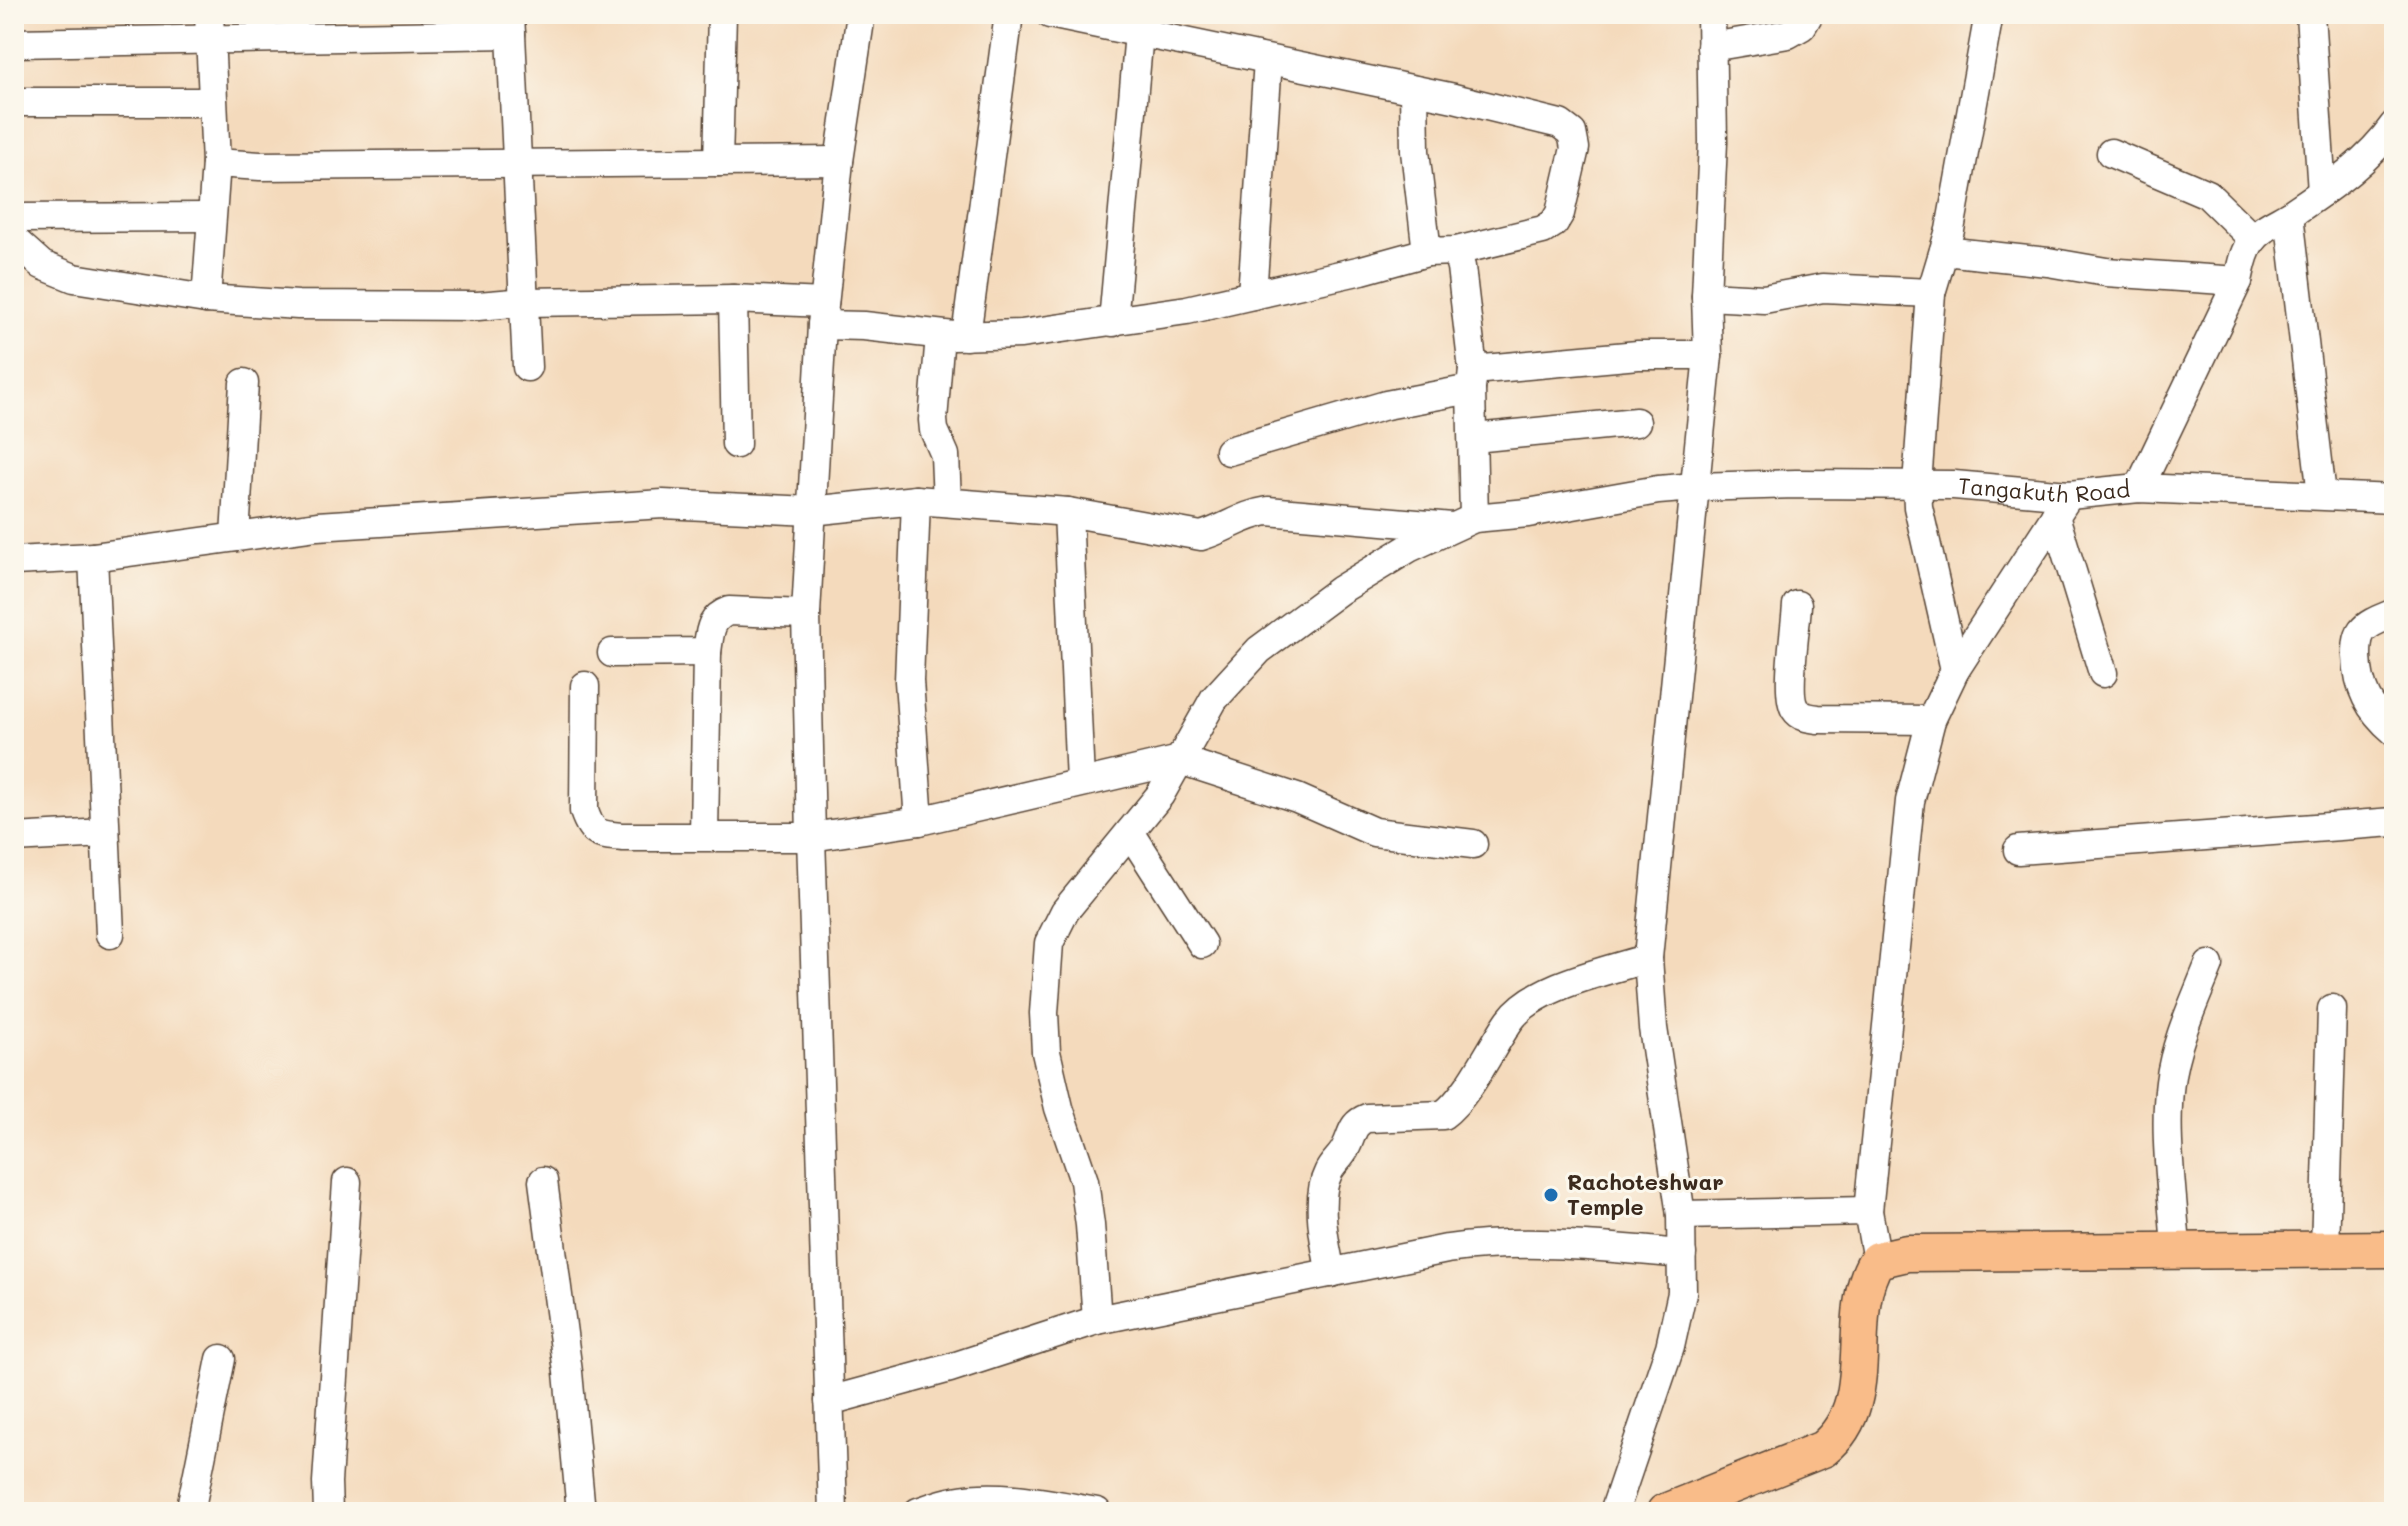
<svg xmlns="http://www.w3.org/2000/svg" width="2408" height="1526" viewBox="0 0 2408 1526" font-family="Mali,sans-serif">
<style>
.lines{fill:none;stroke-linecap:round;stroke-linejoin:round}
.minor-casing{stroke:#574436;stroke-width:31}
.major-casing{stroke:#574436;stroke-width:39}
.minor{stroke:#fff;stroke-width:28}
.major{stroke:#f9bc89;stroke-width:36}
.poi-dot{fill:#1f6fb2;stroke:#fbf7ec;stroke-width:3}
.labels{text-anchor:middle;stroke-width:6;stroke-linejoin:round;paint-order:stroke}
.street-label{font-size:22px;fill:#3b2a1e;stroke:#fbf7ec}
.poi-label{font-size:22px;font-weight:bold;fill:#3b2a1e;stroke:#fbf7ec;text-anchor:start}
</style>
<rect width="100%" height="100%" fill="#fbf7ec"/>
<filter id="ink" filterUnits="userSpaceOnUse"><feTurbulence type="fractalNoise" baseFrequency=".0125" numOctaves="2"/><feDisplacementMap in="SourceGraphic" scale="16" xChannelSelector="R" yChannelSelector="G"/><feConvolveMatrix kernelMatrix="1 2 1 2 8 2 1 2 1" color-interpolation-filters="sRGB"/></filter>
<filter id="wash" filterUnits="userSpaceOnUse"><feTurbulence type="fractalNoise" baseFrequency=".006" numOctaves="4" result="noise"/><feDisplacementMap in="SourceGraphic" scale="32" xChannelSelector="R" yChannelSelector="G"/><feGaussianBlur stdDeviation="1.8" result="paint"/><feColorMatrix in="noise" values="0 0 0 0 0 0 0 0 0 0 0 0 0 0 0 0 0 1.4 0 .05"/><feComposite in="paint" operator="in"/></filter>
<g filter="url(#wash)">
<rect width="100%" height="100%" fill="#f4dabc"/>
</g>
<g filter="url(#ink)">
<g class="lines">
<g class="minor-casing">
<g id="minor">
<path d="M 510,14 L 527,367"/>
<path d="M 861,14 L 839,161 L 822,325 L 806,614 L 811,837 L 919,821 L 1180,760 L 1297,798 L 1374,832 L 1473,844"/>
<path d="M 2310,14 L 2322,192"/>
<path d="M 14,43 L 511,34"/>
<path d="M 1711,47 L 1788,34 L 1802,26 L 1809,14"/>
<path d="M 1414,90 L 1415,151 L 1427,252"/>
<path d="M 14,102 L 212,102"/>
<path d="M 2111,153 L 2207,194 L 2253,239"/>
<path d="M 718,162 L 722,14"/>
<path d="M 216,163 L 260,166 L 839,161"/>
<path d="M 2289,215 L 2322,495"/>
<path d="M 14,218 L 211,217"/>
<path d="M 14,240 L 42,265 L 74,278 L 206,299 L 298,305 L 478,306 L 524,302 L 733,299 L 824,303"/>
<path d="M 1456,251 L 1461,267 L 1473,370 L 1471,389 L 1474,518"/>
<path d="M 1944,251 L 2048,262 L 2106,272 L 2238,281"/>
<path d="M 1252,295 L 1268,60"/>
<path d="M 1706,296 L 1764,299 L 1823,288 L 1931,293"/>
<path d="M 206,299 L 216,163 L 209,14"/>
<path d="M 733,299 L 736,444"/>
<path d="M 1113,322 L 1139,33"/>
<path d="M 822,325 L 864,326 L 954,336 L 1021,334 L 1187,310 L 1362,270 L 1427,252 L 1456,251 L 1543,230 L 1554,223 L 1560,213 L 1575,148 L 1572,133 L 1560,124 L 1454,98 L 1050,14"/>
<path d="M 940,335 L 933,420 L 934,430 L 945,455 L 947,502"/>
<path d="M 966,336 L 1009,14"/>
<path d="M 1473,370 L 1638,355 L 1708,355"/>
<path d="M 1474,438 L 1636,422"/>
<path d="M 1229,451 L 1386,405 L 1471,389"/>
<path d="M 2139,488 L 2238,281 C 2241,268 2243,252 2252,241 C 2262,227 2278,222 2292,213 C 2330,187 2367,163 2394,125"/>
<path d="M 916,500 L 909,681 L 919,821"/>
<path d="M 1068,512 L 1080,782"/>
<path d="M 2055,516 L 2103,673"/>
<path d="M 235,537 L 244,383"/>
<path d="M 93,557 L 110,934"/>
<path d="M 14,561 L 93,557 L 317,526 L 663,504 L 811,511 L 916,500 L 1068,512 L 1201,536 C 1226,529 1242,515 1268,511 L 1452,527"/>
<path d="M 1797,605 C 1796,626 1785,694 1795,709 C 1800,717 1809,718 1818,719 L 1931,720"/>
<path d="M 2394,613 C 2383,618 2369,622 2362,631 C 2357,638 2357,648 2357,656 C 2358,688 2369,710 2394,731"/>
<path d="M 612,653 L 707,652 C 710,633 709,618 729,611 L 806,614"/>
<path d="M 1955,670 L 1918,507 L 1917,484 L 1931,293 L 1950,230 L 1989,14"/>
<path d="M 585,686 L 584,811 C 592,835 599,835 623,837 L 811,837 L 833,1512"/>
<path d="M 1130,832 L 1202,944"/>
<path d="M 704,836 L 707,652"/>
<path d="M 14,838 L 105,833"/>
<path d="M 2018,850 L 2394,822"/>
<path d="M 543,1181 L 568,1372 L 581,1512"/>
<path d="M 1681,1215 L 1868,1211"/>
<path d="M 2176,1249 C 2173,1196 2163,1134 2170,1082 C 2175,1042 2194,1003 2209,965"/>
<path d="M 2325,1249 L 2332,1009"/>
<path d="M 1877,1260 L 1868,1211 L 1910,801 L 1931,720 L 1955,670 L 2069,495"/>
<path d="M 1331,1273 C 1325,1245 1315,1199 1328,1173 C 1332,1163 1342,1157 1346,1147 C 1353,1134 1351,1124 1367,1118 L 1443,1115 C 1469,1096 1491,1047 1510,1020 C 1535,985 1608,971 1648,958"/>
<path id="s1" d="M 1097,1320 L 1090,1225 L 1084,1181 L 1059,1108 L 1046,1052 L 1044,1013 L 1049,943 L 1065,911 L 1160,795 L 1214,699 L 1259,650 L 1340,590 L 1409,548 L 1474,518 L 1528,513 L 1658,490 L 1695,487 L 1796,484 L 1954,485 L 2069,495 L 2139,488 L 2394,499"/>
<path d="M 829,1401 L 950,1368 L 1097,1320 L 1447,1249 C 1526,1238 1603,1247 1682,1254"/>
<path d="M 190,1512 L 221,1359"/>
<path d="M 328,1512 L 327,1482 L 347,1182"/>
<path d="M 918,1512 C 930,1508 942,1503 954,1501 C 1001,1492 1050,1504 1097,1512"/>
<path d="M 1614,1512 L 1670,1347 L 1682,1293 L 1681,1215 L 1653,1028 L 1648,958 L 1708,355 L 1706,296 L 1713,142 L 1711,14"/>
</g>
</g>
<g class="major-casing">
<path id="major" d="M 1665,1512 L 1823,1449 C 1883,1401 1841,1316 1877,1260 L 1907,1253 L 2394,1249"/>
</g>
<use href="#minor" class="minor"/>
<use href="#major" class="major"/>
</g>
</g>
<circle class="poi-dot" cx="1551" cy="1195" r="8"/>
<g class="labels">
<g class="street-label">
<text dy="8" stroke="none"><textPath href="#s1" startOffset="1572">Tangakuth Road</textPath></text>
</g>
<g class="poi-label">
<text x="1567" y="1190">Rachoteshwar<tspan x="1567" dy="25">Temple</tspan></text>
</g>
</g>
<rect width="2408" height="1526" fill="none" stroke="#fbf7ec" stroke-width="48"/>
</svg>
